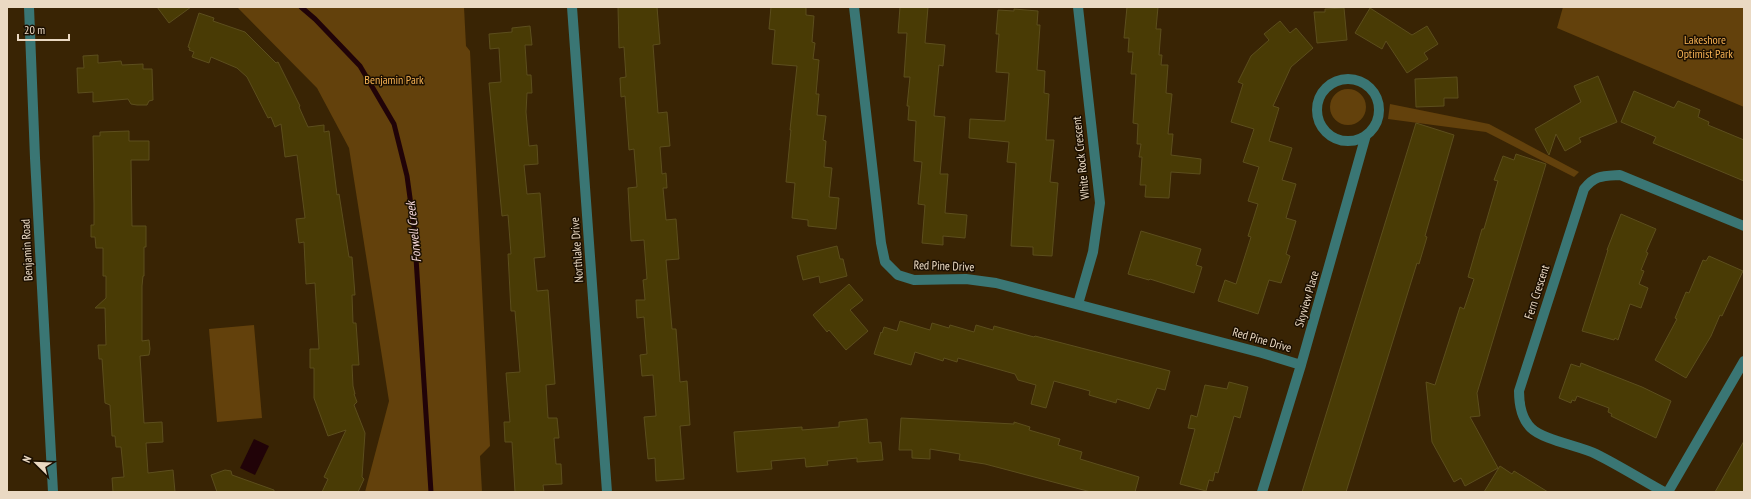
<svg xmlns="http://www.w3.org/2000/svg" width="1751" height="499" viewBox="0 0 1751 499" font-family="'PT Sans Narrow',sans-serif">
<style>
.green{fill:#63410c}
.water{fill:#210308}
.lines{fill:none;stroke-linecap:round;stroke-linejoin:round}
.stream{stroke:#210308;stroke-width:5}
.building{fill:#493b05;stroke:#5c4e1d}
.minor{stroke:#3a7674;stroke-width:10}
.labels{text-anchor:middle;stroke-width:3;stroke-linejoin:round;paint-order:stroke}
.park-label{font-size:12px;fill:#f6b253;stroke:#1b0f01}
.street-label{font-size:12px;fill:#ead9c3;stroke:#1b0f01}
.water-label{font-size:13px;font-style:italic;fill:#f4d6d8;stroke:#1b0f01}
</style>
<rect width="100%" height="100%" fill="#392404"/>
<path class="green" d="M 237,7 L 464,7 L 466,46 L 470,51 L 490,446 L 480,456 L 482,492 L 365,492 L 389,401 L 349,148 L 317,88 Z
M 1563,7 L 1744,7 L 1744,107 L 1557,28 Z
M1330 107a18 18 0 1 1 36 0a18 18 0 1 1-36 0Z
M 1390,104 L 1489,124 L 1579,172 L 1574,177 L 1486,132 L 1388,119 Z
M 254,325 L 262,418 L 217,422 L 209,329 Z"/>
<path class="water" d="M 254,439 L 269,446 L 255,475 L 240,468 Z"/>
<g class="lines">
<path class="stream" d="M 301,7 L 315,19 L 360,66 L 394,124 L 407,176 L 414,227 L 431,492"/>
</g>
<path class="building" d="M 157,7 L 191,7 L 169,23 Z
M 618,7 L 657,7 L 660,44 L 653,45 L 658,113 L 667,112 L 670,146 L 660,147 L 662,174 L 666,173 L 667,188 L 663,188 L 666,220 L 676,219 L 679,259 L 666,260 L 672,329 L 676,329 L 680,382 L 687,381 L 690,425 L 680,426 L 684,479 L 656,481 L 655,458 L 648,459 L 644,417 L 656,416 L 653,375 L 642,376 L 640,355 L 647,354 L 644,317 L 637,318 L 636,300 L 645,300 L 643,280 L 647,279 L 644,240 L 631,241 L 628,188 L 637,187 L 634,149 L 629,150 L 625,96 L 621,97 L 620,78 L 626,77 L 624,47 L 619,48 Z
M 771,7 L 806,7 L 806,15 L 814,16 L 812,42 L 815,43 L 813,59 L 819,60 L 816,94 L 819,94 L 817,115 L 826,116 L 823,140 L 826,141 L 824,167 L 832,168 L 829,197 L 839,198 L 836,229 L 808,226 L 808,220 L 792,218 L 795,183 L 786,182 L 791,130 L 790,130 L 797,66 L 772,64 L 775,30 L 769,29 Z
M 900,7 L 928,7 L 925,43 L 945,45 L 943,66 L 939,65 L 934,116 L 945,117 L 940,174 L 948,174 L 945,213 L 967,215 L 965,238 L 943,236 L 943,245 L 922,243 L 925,205 L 918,204 L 922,162 L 914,161 L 916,121 L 908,120 L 909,106 L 907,106 L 910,77 L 904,77 L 907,33 L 898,33 Z
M 1127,7 L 1158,7 L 1156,29 L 1161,29 L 1159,55 L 1162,55 L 1161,65 L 1168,65 L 1166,93 L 1172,94 L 1168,134 L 1173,134 L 1171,155 L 1201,159 L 1200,174 L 1171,172 L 1169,198 L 1145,197 L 1146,185 L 1140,185 L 1142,157 L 1139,157 L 1141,144 L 1137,144 L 1138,124 L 1133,123 L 1136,74 L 1131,74 L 1133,52 L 1128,52 L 1129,38 L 1124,38 Z
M 1344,8 L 1347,40 L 1317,43 L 1314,12 L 1325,12 L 1325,9 Z
M 1370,8 L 1412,35 L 1427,26 L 1438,44 L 1424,53 L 1428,59 L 1407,73 L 1386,41 L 1382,49 L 1355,33 Z
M 1014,9 L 1038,11 L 1037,25 L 1040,25 L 1037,70 L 1045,71 L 1044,93 L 1049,94 L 1046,140 L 1054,140 L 1050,182 L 1058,183 L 1052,256 L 1033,255 L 1033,247 L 1011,246 L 1016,163 L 1007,162 L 1009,142 L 969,138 L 970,119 L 1005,121 L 1009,73 L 996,72 L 999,34 L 996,34 L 998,10 L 1014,11 Z
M 199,13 L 214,18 L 213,21 L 245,32 L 276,63 L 278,62 L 300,106 L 299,107 L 308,127 L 324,125 L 324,132 L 329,131 L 337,195 L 339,194 L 349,257 L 352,257 L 355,295 L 352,295 L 353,323 L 356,323 L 359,365 L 352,365 L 353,386 L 355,394 L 354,394 L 357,402 L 354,405 L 365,433 L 362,477 L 364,479 L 358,492 L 322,492 L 328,479 L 324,477 L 346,430 L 328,436 L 314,398 L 314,368 L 310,368 L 310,349 L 319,349 L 315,283 L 306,284 L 304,242 L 299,243 L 296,219 L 305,218 L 297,155 L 285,157 L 281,124 L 275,127 L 271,117 L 268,118 L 247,77 L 237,68 L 211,57 L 209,63 L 192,57 L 194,52 L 189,50 L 190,48 L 188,47 Z
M 1280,21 L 1290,33 L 1296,28 L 1313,48 L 1291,67 L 1273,106 L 1279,108 L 1269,141 L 1292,148 L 1282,180 L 1296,184 L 1286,218 L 1296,221 L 1286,254 L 1290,256 L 1281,283 L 1269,280 L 1258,314 L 1218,301 L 1225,280 L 1236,284 L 1251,237 L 1248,236 L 1258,204 L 1248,201 L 1259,167 L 1243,162 L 1254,129 L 1231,122 L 1243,84 L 1238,82 L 1251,56 L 1269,40 L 1264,34 Z
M 530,26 L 532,45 L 525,45 L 527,75 L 531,75 L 532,93 L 527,93 L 526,112 L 529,146 L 537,145 L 538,164 L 524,165 L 527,194 L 540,193 L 545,257 L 534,258 L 537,291 L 548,290 L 555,384 L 546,385 L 548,418 L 557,418 L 559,438 L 554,438 L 556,464 L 561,464 L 562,484 L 543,485 L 544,492 L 515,492 L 512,442 L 505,442 L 504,422 L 510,422 L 506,373 L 520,372 L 515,311 L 511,311 L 508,254 L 511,254 L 508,215 L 502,216 L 489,83 L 501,82 L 499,48 L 490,49 L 489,34 L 512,32 L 512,28 Z
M 98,55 L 98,63 L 121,61 L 122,65 L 143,64 L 143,69 L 152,69 L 153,100 L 149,101 L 147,105 L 137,105 L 131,104 L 128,99 L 93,102 L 93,92 L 78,93 L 77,68 L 84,68 L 83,56 Z
M 1598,76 L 1617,122 L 1579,138 L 1581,142 L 1565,151 L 1556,134 L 1549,155 L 1535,129 L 1581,102 L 1574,86 Z
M 1457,77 L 1458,98 L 1444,98 L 1444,106 L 1416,107 L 1415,79 Z
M 1634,91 L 1674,108 L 1678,101 L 1700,110 L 1698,117 L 1709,122 L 1708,125 L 1744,140 L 1744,181 L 1653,143 L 1656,137 L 1621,122 Z
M 1416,123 L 1454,135 L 1425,236 L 1427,237 L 1419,264 L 1417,263 L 1346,492 L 1302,492 Z
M 129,131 L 129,141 L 149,141 L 149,160 L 131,160 L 132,226 L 146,226 L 146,247 L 144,247 L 144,276 L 143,276 L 142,286 L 142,341 L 149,340 L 150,349 L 149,355 L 140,356 L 144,423 L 162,422 L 163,442 L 146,443 L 148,473 L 173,470 L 175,492 L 113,492 L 112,478 L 124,477 L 121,447 L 116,447 L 115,436 L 112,436 L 110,405 L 105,403 L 102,359 L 99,359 L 98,345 L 106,345 L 105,308 L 95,308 L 106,298 L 106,276 L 103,276 L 103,248 L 96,248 L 95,237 L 91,237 L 91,225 L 94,225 L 94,205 L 93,136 L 100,136 L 100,132 Z
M 1516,154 L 1546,164 L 1477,393 L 1480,416 L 1470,417 L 1498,468 L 1465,486 L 1461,478 L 1454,482 L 1432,442 L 1426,382 L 1435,385 L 1460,307 L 1464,309 L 1474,279 L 1468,277 L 1482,229 L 1484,229 L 1498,181 L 1494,180 L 1503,156 L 1514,160 Z
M 1621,214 L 1656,229 L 1646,252 L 1648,253 L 1641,270 L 1644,271 L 1639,284 L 1648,288 L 1641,308 L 1630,304 L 1618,340 L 1615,338 L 1614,340 L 1582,331 L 1608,250 L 1607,250 Z
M 1141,231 L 1201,249 L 1196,265 L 1202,267 L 1194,293 L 1150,279 L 1149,280 L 1128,274 Z
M 837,246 L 840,259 L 843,259 L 847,276 L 820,283 L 819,276 L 803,280 L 797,256 Z
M 1709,256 L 1743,271 L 1722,316 L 1720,315 L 1711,336 L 1686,378 L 1655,360 L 1677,319 L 1675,318 L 1686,292 L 1689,293 L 1703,260 L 1706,261 Z
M 849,284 L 863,300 L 850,310 L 868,331 L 846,350 L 829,330 L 827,332 L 813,315 Z
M 900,321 L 930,330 L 932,323 L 949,328 L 950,325 L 974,332 L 976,325 L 993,330 L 994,326 L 1034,337 L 1035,336 L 1170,371 L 1165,390 L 1157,388 L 1149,409 L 1117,399 L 1116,403 L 1089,395 L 1090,391 L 1054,381 L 1046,408 L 1031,404 L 1036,385 L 1018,380 L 1015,374 L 958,358 L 957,362 L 944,358 L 943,361 L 915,352 L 911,365 L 874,354 L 881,332 L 882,333 L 884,327 L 897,331 Z
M 1581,363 L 1642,387 L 1671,401 L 1656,438 L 1611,416 L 1612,414 L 1608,412 L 1609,408 L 1577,396 L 1575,401 L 1572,400 L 1571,403 L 1559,398 L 1571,364 L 1580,367 Z
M 1229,382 L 1248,387 L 1240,418 L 1234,416 L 1218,473 L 1215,472 L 1213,481 L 1209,480 L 1206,491 L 1180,484 L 1195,429 L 1188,428 L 1191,415 L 1197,417 L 1205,385 L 1227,389 Z
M 901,418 L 1014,424 L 1014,422 L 1030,427 L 1029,430 L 1060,439 L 1058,445 L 1082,452 L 1080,459 L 1139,477 L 1135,492 L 1091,492 L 985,464 L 959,460 L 960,454 L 930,449 L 930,459 L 912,458 L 912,450 L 899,450 Z
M 867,419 L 869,443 L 881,442 L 883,460 L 857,462 L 857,458 L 827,461 L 828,465 L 806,467 L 805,458 L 771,461 L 772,469 L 737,472 L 734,432 L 802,427 L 802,430 L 839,427 L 839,422 Z
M 1744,441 L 1744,492 L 1715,492 Z
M 1500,466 L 1512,474 L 1514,471 L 1548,492 L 1484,492 Z
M 225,470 L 231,471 L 232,475 L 274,490 L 274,492 L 217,492 L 211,475 Z"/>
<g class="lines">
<path class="minor" d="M 29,7 L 35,158 L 53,492
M 572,7 L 607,492
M 854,7 L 881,243 L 885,262 L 898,275 L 914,280 L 966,279 L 996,283 L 1262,353 L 1301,365
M 1078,7 L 1100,203 L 1093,252 L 1078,304
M1317 110a31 31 0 1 1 62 0a31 31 0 1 1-62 0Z
M 1262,492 L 1301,365 L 1366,135
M 1664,492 C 1642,480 1620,466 1596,454 C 1580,446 1543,440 1531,428 C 1521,418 1519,405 1519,391 L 1584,189 C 1595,175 1603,176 1620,175 L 1744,226
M 1668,492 L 1744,361"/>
</g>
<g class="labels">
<g class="park-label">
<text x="1705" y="44">Lakeshore<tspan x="1705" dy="14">Optimist Park</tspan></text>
<text x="394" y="84">Benjamin Park</text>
</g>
<g class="street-label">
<text transform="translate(1081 158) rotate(-96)" y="4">White Rock Crescent</text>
<text transform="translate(27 250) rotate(-93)" y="4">Benjamin Road</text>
<text transform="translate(577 250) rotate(-94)" y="4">Northlake Drive</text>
<text transform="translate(944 266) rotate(2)" y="4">Red Pine Drive</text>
<text transform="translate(1537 292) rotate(-72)" y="4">Fern Crescent</text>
<text transform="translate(1307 299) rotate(-74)" y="4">Skyview Place</text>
<text transform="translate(1262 340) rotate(16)" y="4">Red Pine Drive</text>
</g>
<g class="water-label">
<text transform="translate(413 232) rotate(-96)" y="5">Forwell Creek</text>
</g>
</g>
<rect width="1751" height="499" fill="none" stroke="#ead9c3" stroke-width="16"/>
<g transform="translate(36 463) rotate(293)" stroke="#1b0f01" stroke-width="3" paint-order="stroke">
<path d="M0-3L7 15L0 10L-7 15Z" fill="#ead9c3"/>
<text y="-6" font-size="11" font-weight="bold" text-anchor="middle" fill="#ead9c3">N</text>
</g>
<path d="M18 34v6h51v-6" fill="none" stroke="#ead9c3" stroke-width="2"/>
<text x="24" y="34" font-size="12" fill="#ead9c3" stroke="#1b0f01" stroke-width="3" paint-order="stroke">20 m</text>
</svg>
